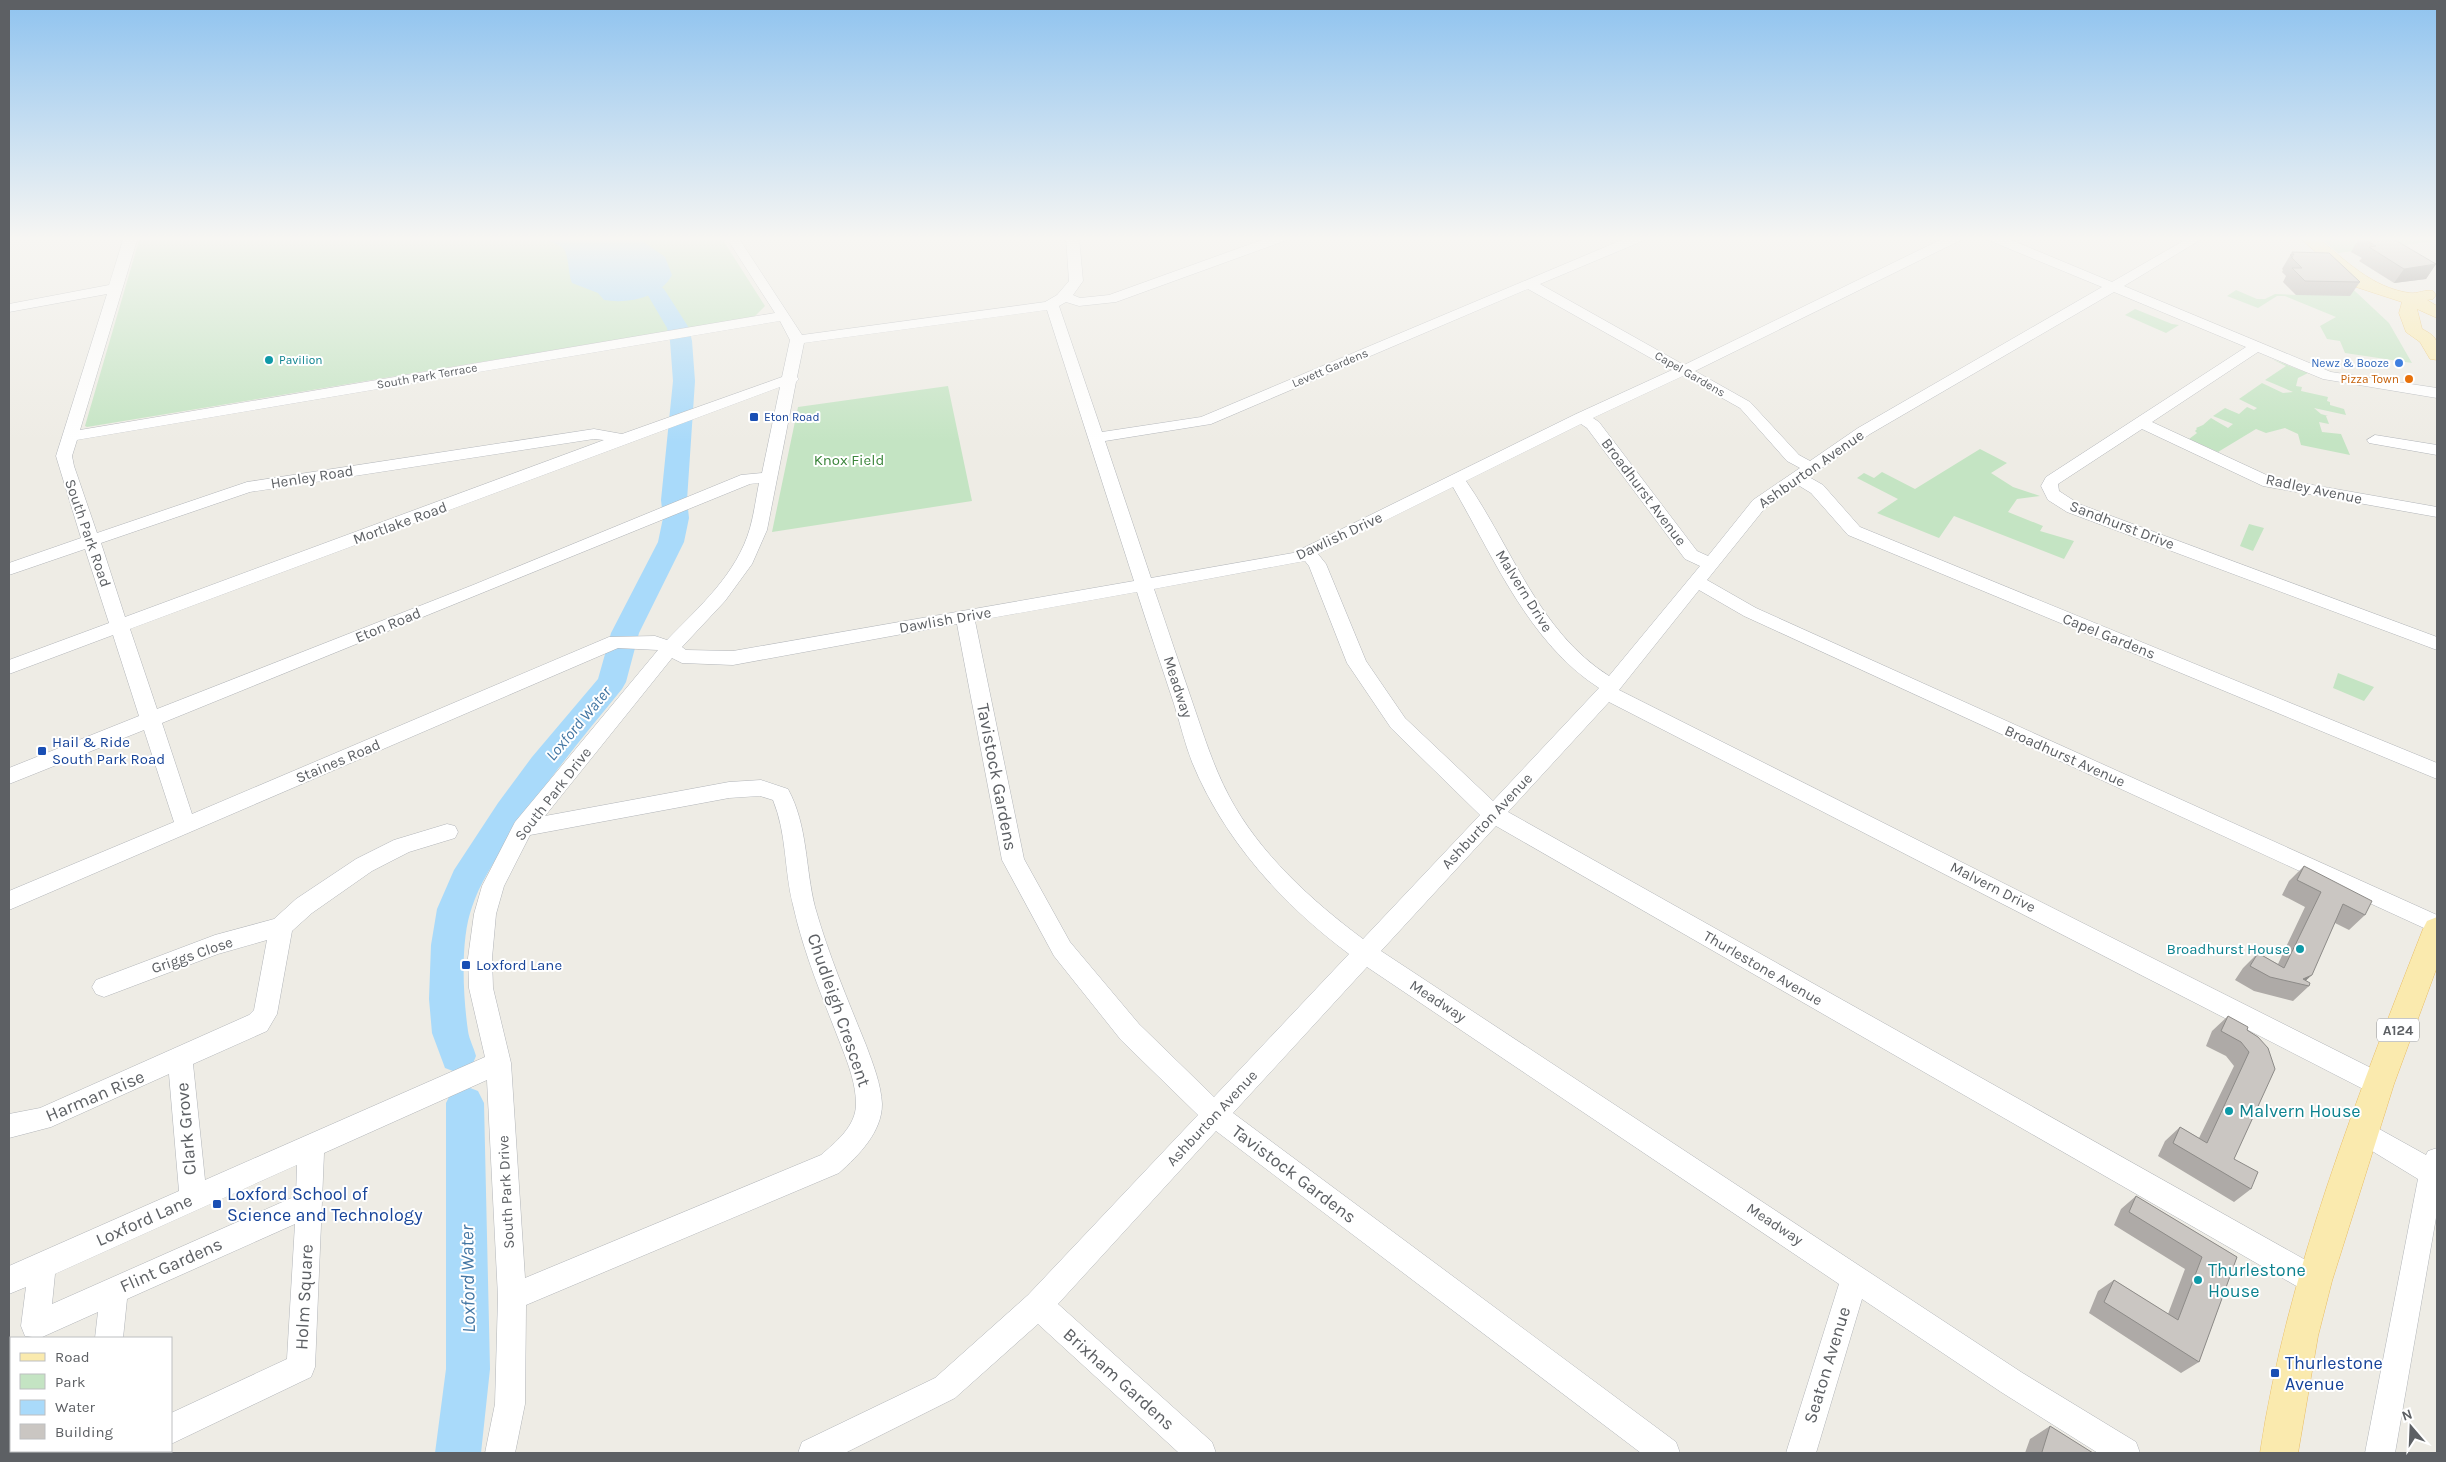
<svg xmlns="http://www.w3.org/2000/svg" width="2446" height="1462" viewBox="0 0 2446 1462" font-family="Karla,sans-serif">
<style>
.green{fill:#c4e4c3}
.water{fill:#a9dafa}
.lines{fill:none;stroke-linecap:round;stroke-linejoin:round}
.river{fill:#a9dafa;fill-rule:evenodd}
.minor-casing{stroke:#b2b5b9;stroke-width:1}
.major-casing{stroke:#e9bd63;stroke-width:1}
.minor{fill:#fff;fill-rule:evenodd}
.major{fill:#faeaae;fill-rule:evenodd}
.wall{fill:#aeaaa7}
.shaded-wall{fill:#8d8b88}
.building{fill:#cac6c2;stroke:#8d8b88}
.culture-dot{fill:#0f9aa8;stroke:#fff;stroke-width:2}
.shop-dot{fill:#3f7fe0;stroke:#fff;stroke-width:2}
.food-dot{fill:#e8710a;stroke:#fff;stroke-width:2}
.transit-dot{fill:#1a4fb4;stroke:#fff;stroke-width:2}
.labels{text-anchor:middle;stroke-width:4;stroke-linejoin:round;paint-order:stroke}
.far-culture-label{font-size:12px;fill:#0d838f;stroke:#fff;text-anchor:start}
.far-shop-label{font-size:12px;fill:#366cbe;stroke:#fff;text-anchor:end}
.far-street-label{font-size:12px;fill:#5d6064;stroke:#fff}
.far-food-label{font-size:12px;fill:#c56008;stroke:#fff;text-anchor:end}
.far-transit-label{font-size:12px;fill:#164399;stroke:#fff;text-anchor:start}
.shield{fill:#fff;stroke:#8e9092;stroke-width:1}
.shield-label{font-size:14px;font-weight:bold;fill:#5d6064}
.park-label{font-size:15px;fill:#3b853b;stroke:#fff}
.street-label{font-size:15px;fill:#5d6064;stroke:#fff}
.transit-label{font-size:15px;fill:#164399;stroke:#fff;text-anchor:start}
.culture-label{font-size:15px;fill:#0d838f;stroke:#fff;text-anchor:end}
.water-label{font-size:16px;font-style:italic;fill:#4376a3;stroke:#fff}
.near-street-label{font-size:18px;fill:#5d6064;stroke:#fff}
.near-culture-label{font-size:18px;fill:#0d838f;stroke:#fff;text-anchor:start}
.near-transit-label{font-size:18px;fill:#164399;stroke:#fff;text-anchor:start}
.near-water-label{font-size:19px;font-style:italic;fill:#4376a3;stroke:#fff}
</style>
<rect width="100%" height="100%" fill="#eeece5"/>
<path class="green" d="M 140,237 L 721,237 L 765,306 L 754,317 L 87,427 L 85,426 Z
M 2319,237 L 2437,237 L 2437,241 L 2338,253 Z
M 2325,263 L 2389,323 L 2412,363 L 2345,353 L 2340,341 L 2327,339 L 2320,326 L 2336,317 L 2285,296 L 2277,296 L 2258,308 L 2227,296 L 2236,290 L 2257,299 L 2265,299 L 2275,294 L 2296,295 Z
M 2135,309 L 2172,324 L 2179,325 L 2166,333 L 2125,315 Z
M 2272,359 L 2308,373 L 2298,378 L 2296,386 L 2302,387 L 2301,391 L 2328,397 L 2327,401 L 2330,402 L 2330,405 L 2344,409 L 2346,415 L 2314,408 L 2321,414 L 2328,416 L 2326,416 L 2329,424 L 2319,422 L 2322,432 L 2341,434 L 2350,455 L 2301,445 L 2298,434 L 2285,428 L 2266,433 L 2256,429 L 2218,452 L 2189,439 L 2197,433 L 2195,431 L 2197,429 L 2196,428 L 2203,425 L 2211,418 L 2228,428 L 2233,424 L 2213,416 L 2225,408 L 2239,414 L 2247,407 L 2254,410 L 2257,408 L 2239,399 L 2262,383 L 2283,393 L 2293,392 L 2265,380 L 2286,366 Z
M 948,386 L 972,501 L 772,532 L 798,407 Z
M 1980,449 L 2007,463 L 1991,473 L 2013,487 L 2040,496 L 2017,499 L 2008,512 L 2043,526 L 2040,531 L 2074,541 L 2064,559 L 1954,516 L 1939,538 L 1877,513 L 1898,499 L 1857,478 L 1864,473 L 1874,478 L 1882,472 L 1915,489 Z
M 2249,524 L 2264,528 L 2253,551 L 2240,546 Z
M 2338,673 L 2374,687 L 2364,701 L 2333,688 Z"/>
<path class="water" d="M 541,237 L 562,237 L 564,239 L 566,237 L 637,237 L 665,257 L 672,275 C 660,298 628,304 604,300 L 598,293 L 572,283 C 568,274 569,254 563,248 C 557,243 547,241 541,237 Z"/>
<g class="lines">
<path class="river" d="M 656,286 L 663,288 L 666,292 L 689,328 L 692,341 L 695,381 L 687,500 L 689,518 L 684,542 L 639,633 L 626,682 L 622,689 C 581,739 540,789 506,843 C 493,864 480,883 472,907 C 460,940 463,996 468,1031 C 469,1039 474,1048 476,1056 L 471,1068 L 458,1073 L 445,1068 L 432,1033 L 429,999 L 431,945 L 437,909 L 454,870 L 498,803 L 532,757 L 598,679 L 611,633 L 658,542 L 663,518 L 661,500 L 673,381 L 670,341 L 667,328 L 646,292 L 649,288 Z
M 465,1086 L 478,1091 L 484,1103 L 490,1369 L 481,1453 L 435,1453 L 446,1369 L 446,1103 L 452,1091 Z"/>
<g class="minor-casing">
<path id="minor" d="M 124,237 L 138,237 L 80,430 L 775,313 L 726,237 L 738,237 L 802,335 L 1045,302 L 1057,295 L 1069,281 L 1066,237 L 1079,237 L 1083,281 L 1073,295 L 1080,298 L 1109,295 L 1270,237 L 1288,237 L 1287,240 L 1116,302 L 1079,306 L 1066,302 L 1059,306 L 1102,432 L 1201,417 L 1629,237 L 1647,237 L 1645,240 L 1540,284 L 1684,365 L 1946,237 L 1962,237 L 1961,240 L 1695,371 L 1750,402 L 1799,455 L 1810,461 L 1858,428 L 2102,287 L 1988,240 L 1987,237 L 2004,237 L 2112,282 L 2190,237 L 2205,237 L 2124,286 L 2331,372 L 2437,388 L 2437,398 L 2323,379 L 2258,352 L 2152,422 L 2273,478 L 2437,507 L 2437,517 L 2263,486 L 2142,429 L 2058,484 L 2059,491 L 2079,504 L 2437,637 L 2437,650 L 2067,512 L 2048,500 L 2041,486 L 2046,477 L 2246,347 L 2114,292 L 1870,434 L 1809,477 L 1823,485 L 1860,527 L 2437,763 L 2437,779 L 1848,535 L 1811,493 L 1798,485 L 1765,508 L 1707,580 L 1756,608 L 2437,915 L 2437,934 L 1744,616 L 1699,590 L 1619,690 L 2387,1076 L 2390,1084 L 2387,1092 L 2378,1095 L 2369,1092 L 1609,702 L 1508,812 L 2325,1271 L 2329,1281 L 2325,1291 L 2315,1295 L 2305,1291 L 1496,826 L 1381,951 L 2021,1372 L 2136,1442 L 2140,1453 L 2098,1453 L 2001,1392 L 1862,1299 L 1816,1453 L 1786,1453 L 1839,1284 L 1367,967 L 1233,1113 L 1676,1442 L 1680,1453 L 1641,1453 L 1216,1131 L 1058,1304 L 1212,1442 L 1216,1453 L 1179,1453 L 1038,1324 L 955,1398 L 845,1453 L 798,1453 L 802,1442 L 935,1378 L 1028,1295 L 1198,1115 L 1121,1040 L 1054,956 L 1002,860 L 957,624 L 733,665 L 682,663 L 672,658 L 545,816 L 729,782 L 761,780 L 788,789 C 808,826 805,867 815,907 C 829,956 847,998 866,1045 C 873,1064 881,1084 882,1104 C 882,1132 859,1155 839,1173 L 526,1305 L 525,1404 L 515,1453 L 485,1453 L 495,1404 L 498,1297 L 487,1080 L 324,1153 L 315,1367 L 311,1377 L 171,1444 L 171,1413 L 287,1359 L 295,1224 L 127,1299 L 123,1338 L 95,1338 L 98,1312 L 40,1338 L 25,1336 L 21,1326 L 26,1287 L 9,1294 L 9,1266 L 179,1191 L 169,1074 L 51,1127 L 9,1138 L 9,1114 L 40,1108 L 249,1015 L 254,1010 L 267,940 L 218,954 L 104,997 L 96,994 L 92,987 L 96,980 L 215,935 L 274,919 L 296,899 L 356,859 L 394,840 L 447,824 L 455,826 L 458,832 L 455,838 L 409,852 L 372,871 L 312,913 L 292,931 L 277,1014 L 267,1031 L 193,1064 L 205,1180 L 485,1057 L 469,988 L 468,958 L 474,914 L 482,886 L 515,822 L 658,650 L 618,648 L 9,910 L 9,891 L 174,822 L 144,730 L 9,784 L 9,768 L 139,716 L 113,635 L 9,674 L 9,660 L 109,623 L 85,549 L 9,575 L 9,563 L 81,538 L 56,456 L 107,294 L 9,312 L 9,304 L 109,285 ZM 1528,289 L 1672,370 L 1576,414 L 1293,553 L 1151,578 L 1105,441 L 1211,424 ZM 1047,310 L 1134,581 L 733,651 L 686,650 L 682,647 L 725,601 L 752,564 L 767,530 L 796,382 L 799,379 L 797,377 L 804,343 ZM 780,321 L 790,340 L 782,377 L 622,434 L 594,429 L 247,482 L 97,533 L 74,466 L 72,456 L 77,440 ZM 1683,376 L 1740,408 L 1787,461 L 1800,468 L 1753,500 L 1708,556 L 1697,551 L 1599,422 L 1593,418 ZM 780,387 L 762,473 L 741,475 L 473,585 L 157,709 L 130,629 ZM 1581,424 L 1587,428 L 1685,559 L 1700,566 L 1609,676 C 1538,631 1512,547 1466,481 ZM 594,439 L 604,440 L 125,617 L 101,543 L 250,492 ZM 759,483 C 756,498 754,514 750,528 C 737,574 699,607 667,640 L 655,636 L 609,637 L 192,814 L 162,723 L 750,484 ZM 1453,487 C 1494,558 1529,643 1599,688 L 1493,801 L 1405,718 L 1366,661 L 1326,564 L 1318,554 ZM 1305,561 L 1309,566 L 1347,663 L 1391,728 L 1480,815 L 1363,939 C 1312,901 1259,853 1229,796 C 1213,766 1203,733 1192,701 C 1179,664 1167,626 1154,589 ZM 1137,592 C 1149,630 1162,667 1174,704 C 1180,723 1185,744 1192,762 C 1224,840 1282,904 1349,954 L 1214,1097 L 1139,1024 L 1070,942 L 1024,859 L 975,621 ZM 760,796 L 773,800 C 787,834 784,870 793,905 C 804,955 824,1001 842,1048 C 849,1066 856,1085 856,1104 C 856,1126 836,1142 821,1155 L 525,1278 L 511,1063 L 493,988 L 492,958 L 496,914 L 504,886 L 530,835 L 729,798 ZM 297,1165 L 296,1196 L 52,1304 L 55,1274 Z
M 2375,435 L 2437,445 L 2437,455 L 2369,443 L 2367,440 Z
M 2363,1120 L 2426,1155 L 2428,1151 L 2437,1148 L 2437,1212 L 2395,1453 L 2365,1453 L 2418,1179 L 2354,1140 L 2350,1132 L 2354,1124 Z
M 82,1451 L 139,1451 L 138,1453 L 81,1453 Z"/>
</g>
<g class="major-casing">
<path id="major" d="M 2299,237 L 2317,237 C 2345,260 2372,288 2410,293 C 2418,294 2425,289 2433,291 L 2436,295 L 2433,299 L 2427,300 L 2437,306 L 2437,318 L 2417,309 L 2422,329 C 2440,338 2437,342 2437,360 L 2430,359 L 2420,342 L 2406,332 L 2399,313 L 2402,302 L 2356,287 Z
M 2437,917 L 2437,967 L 2394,1084 L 2332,1281 L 2318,1336 L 2298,1453 L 2260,1453 C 2287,1273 2357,1098 2423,929 L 2427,921 Z"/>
</g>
<use href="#minor" class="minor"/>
<use href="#major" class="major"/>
</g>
<path class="wall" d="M 2360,237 L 2436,264 L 2426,279 L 2394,283 L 2359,261 L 2362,258 L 2351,252 Z
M 2292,252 L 2360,282 L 2350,296 L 2296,295 L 2283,282 L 2286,276 L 2282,272 L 2283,270 L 2282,269 Z
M 2304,866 L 2365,915 L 2349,930 L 2335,923 L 2306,981 L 2309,986 L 2293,1001 L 2254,991 L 2235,980 L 2243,968 L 2258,953 L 2278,964 L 2305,907 L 2282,895 L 2289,881 Z
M 2228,1016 L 2247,1030 L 2258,1037 L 2234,1159 L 2251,1189 L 2234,1202 L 2158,1156 L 2165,1141 L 2180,1127 L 2199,1138 L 2234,1066 L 2226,1056 L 2206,1046 L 2212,1031 Z
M 2136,1196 L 2237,1257 L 2199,1362 L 2181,1373 L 2089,1313 L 2098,1291 L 2114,1280 L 2168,1314 L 2185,1269 L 2114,1225 L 2121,1209 Z
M 2050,1426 L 2093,1453 L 2025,1453 L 2030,1439 Z"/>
<path class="shaded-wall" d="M 2436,264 L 2426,279 L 2394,283 L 2404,269 Z
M 2312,975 L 2302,984 L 2303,979 Z"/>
<path class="building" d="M 2360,237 L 2390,237 L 2436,264 L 2404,269 L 2369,247 L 2376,246 Z
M 2292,252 L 2329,253 L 2360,282 L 2305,281 L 2292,268 L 2302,268 L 2291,257 L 2293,257 L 2290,255 L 2294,255 Z
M 2304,866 L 2372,901 L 2365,915 L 2343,904 L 2312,975 L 2303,979 L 2310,983 L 2309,986 L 2270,977 L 2250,966 L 2258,953 L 2284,968 L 2321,892 L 2297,880 Z
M 2228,1016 L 2248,1027 L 2247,1030 L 2258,1037 L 2268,1048 L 2275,1069 L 2234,1159 L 2258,1172 L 2251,1189 L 2173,1143 L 2180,1127 L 2207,1143 L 2249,1052 L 2241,1042 L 2221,1031 Z
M 2136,1196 L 2237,1257 L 2199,1362 L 2104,1302 L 2114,1280 L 2178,1320 L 2202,1257 L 2129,1212 Z
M 2050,1426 L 2093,1453 L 2043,1453 L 2042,1452 Z"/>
<linearGradient id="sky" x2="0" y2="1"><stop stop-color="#8fc3ef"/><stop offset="0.54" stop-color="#f7f6f3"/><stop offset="1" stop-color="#f7f6f3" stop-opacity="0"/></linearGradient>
<rect width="2446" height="442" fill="url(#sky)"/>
<g class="culture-dot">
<circle cx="269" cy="360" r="5"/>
<circle cx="2300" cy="949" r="5"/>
<circle cx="2229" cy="1111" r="5"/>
<circle cx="2198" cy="1280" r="5"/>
</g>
<circle class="shop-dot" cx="2399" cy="363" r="5"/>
<circle class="food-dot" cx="2409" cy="379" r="5"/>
<g class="transit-dot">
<rect x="749" y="412" width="10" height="10" rx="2.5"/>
<rect x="37" y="746" width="10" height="10" rx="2.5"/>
<rect x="461" y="960" width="10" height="10" rx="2.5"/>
<rect x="212" y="1199" width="10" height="10" rx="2.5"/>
<rect x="2270" y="1368" width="10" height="10" rx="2.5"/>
</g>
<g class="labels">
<g class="far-culture-label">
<text x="279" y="364">Pavilion</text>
</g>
<g class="far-shop-label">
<text x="2389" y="367">Newz &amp; Booze</text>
</g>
<g class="far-street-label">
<text transform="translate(1330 368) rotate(-23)" y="4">Levett Gardens</text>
<text transform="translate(1690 374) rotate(30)" y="4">Capel Gardens</text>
<text transform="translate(427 376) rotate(-10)" y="4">South Park Terrace</text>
</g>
<g class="far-food-label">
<text x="2399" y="383">Pizza Town</text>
</g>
<g class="far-transit-label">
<text x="764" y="421">Eton Road</text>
</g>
<rect class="shield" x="2377" y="1018.5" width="42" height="23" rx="4"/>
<g class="shield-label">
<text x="2398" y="1035">A124</text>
</g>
<g class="park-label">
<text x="849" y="465">Knox Field</text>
</g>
<g class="street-label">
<text transform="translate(1811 469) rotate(-35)" y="5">Ashburton Avenue</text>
<text transform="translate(312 477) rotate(-9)" y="5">Henley Road</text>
<text transform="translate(2314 489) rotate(12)" y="5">Radley Avenue</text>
<text transform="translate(1644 492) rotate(53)" y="5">Broadhurst Avenue</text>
<text transform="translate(400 523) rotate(-20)" y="5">Mortlake Road</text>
<text transform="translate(2122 525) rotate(21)" y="5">Sandhurst Drive</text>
<text transform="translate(88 533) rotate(71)" y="5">South Park Road</text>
<text transform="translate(1339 536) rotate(-25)" y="5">Dawlish Drive</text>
<text transform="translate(1524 591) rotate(58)" y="5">Malvern Drive</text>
<text transform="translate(945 620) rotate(-10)" y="5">Dawlish Drive</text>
<text transform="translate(388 625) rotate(-22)" y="5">Eton Road</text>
<text transform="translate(2109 636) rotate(22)" y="5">Capel Gardens</text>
<text transform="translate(1178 687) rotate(72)" y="5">Meadway</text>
<text transform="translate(2065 756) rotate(24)" y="5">Broadhurst Avenue</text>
<text transform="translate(338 761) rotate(-23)" y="5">Staines Road</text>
<text transform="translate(553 794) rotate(-52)" y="5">South Park Drive</text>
<text transform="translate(1487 821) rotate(-47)" y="5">Ashburton Avenue</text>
<text transform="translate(1993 887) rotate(27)" y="5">Malvern Drive</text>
<text transform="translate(192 955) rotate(-19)" y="5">Griggs Close</text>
<text transform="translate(1763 968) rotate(30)" y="5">Thurlestone Avenue</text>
<text transform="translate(1438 1001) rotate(33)" y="5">Meadway</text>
<text transform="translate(1212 1118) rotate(-47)" y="5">Ashburton Avenue</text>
<text transform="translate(506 1192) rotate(-93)" y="5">South Park Drive</text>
<text transform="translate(1775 1224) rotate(33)" y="5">Meadway</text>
</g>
<g class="transit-label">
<text x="52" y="747">Hail &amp; Ride<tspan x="52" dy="17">South Park Road</tspan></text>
<text x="476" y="970">Loxford Lane</text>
</g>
<g class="culture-label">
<text x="2290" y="954">Broadhurst House</text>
</g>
<g class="water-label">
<text transform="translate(578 723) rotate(-50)" y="6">Loxford Water</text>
</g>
<g class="near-street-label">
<text transform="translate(997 777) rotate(79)" y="6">Tavistock Gardens</text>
<text transform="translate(839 1010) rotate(71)" y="6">Chudleigh Crescent</text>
<text transform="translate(95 1096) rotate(-23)" y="6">Harman Rise</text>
<text transform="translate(186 1129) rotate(-95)" y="6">Clark Grove</text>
<text transform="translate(1294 1174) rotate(37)" y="6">Tavistock Gardens</text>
<text transform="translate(144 1220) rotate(-24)" y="6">Loxford Lane</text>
<text transform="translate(171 1265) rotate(-24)" y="6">Flint Gardens</text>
<text transform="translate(304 1297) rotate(-87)" y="6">Holm Square</text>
<text transform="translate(1827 1365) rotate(-73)" y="6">Seaton Avenue</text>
<text transform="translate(1119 1379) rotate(42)" y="6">Brixham Gardens</text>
</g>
<g class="near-culture-label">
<text x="2239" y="1117">Malvern House</text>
<text x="2208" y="1276">Thurlestone<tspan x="2208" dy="21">House</tspan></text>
</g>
<g class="near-transit-label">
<text x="227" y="1200">Loxford School of<tspan x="227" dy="21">Science and Technology</tspan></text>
<text x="2285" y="1369">Thurlestone<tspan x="2285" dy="21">Avenue</tspan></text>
</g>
<g class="near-water-label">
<text transform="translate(467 1279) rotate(-91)" y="7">Loxford Water</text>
</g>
</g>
<rect width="2446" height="1462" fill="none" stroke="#5d6064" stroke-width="20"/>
<rect x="10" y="1337" width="162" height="115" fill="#ffffff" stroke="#bebfc1"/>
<rect x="20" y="1353" width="25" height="8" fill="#faeaae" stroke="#bebfc1"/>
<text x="55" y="1362" font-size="15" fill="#5d6064">Road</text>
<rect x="20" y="1374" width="25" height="15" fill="#c4e4c3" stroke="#bebfc1"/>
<text x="55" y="1387" font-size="15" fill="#5d6064">Park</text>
<rect x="20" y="1400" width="25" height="15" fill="#a9dafa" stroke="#bebfc1"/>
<text x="55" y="1412" font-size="15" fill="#5d6064">Water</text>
<rect x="20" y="1424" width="25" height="15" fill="#cac6c2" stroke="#bebfc1"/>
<text x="55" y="1437" font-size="15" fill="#5d6064">Building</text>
<g transform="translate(2411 1427) rotate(341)" stroke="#ffffff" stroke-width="4" paint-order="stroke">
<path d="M0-4L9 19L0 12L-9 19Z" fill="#5d6064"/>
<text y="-8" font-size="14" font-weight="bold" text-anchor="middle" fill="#5d6064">N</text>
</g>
</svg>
